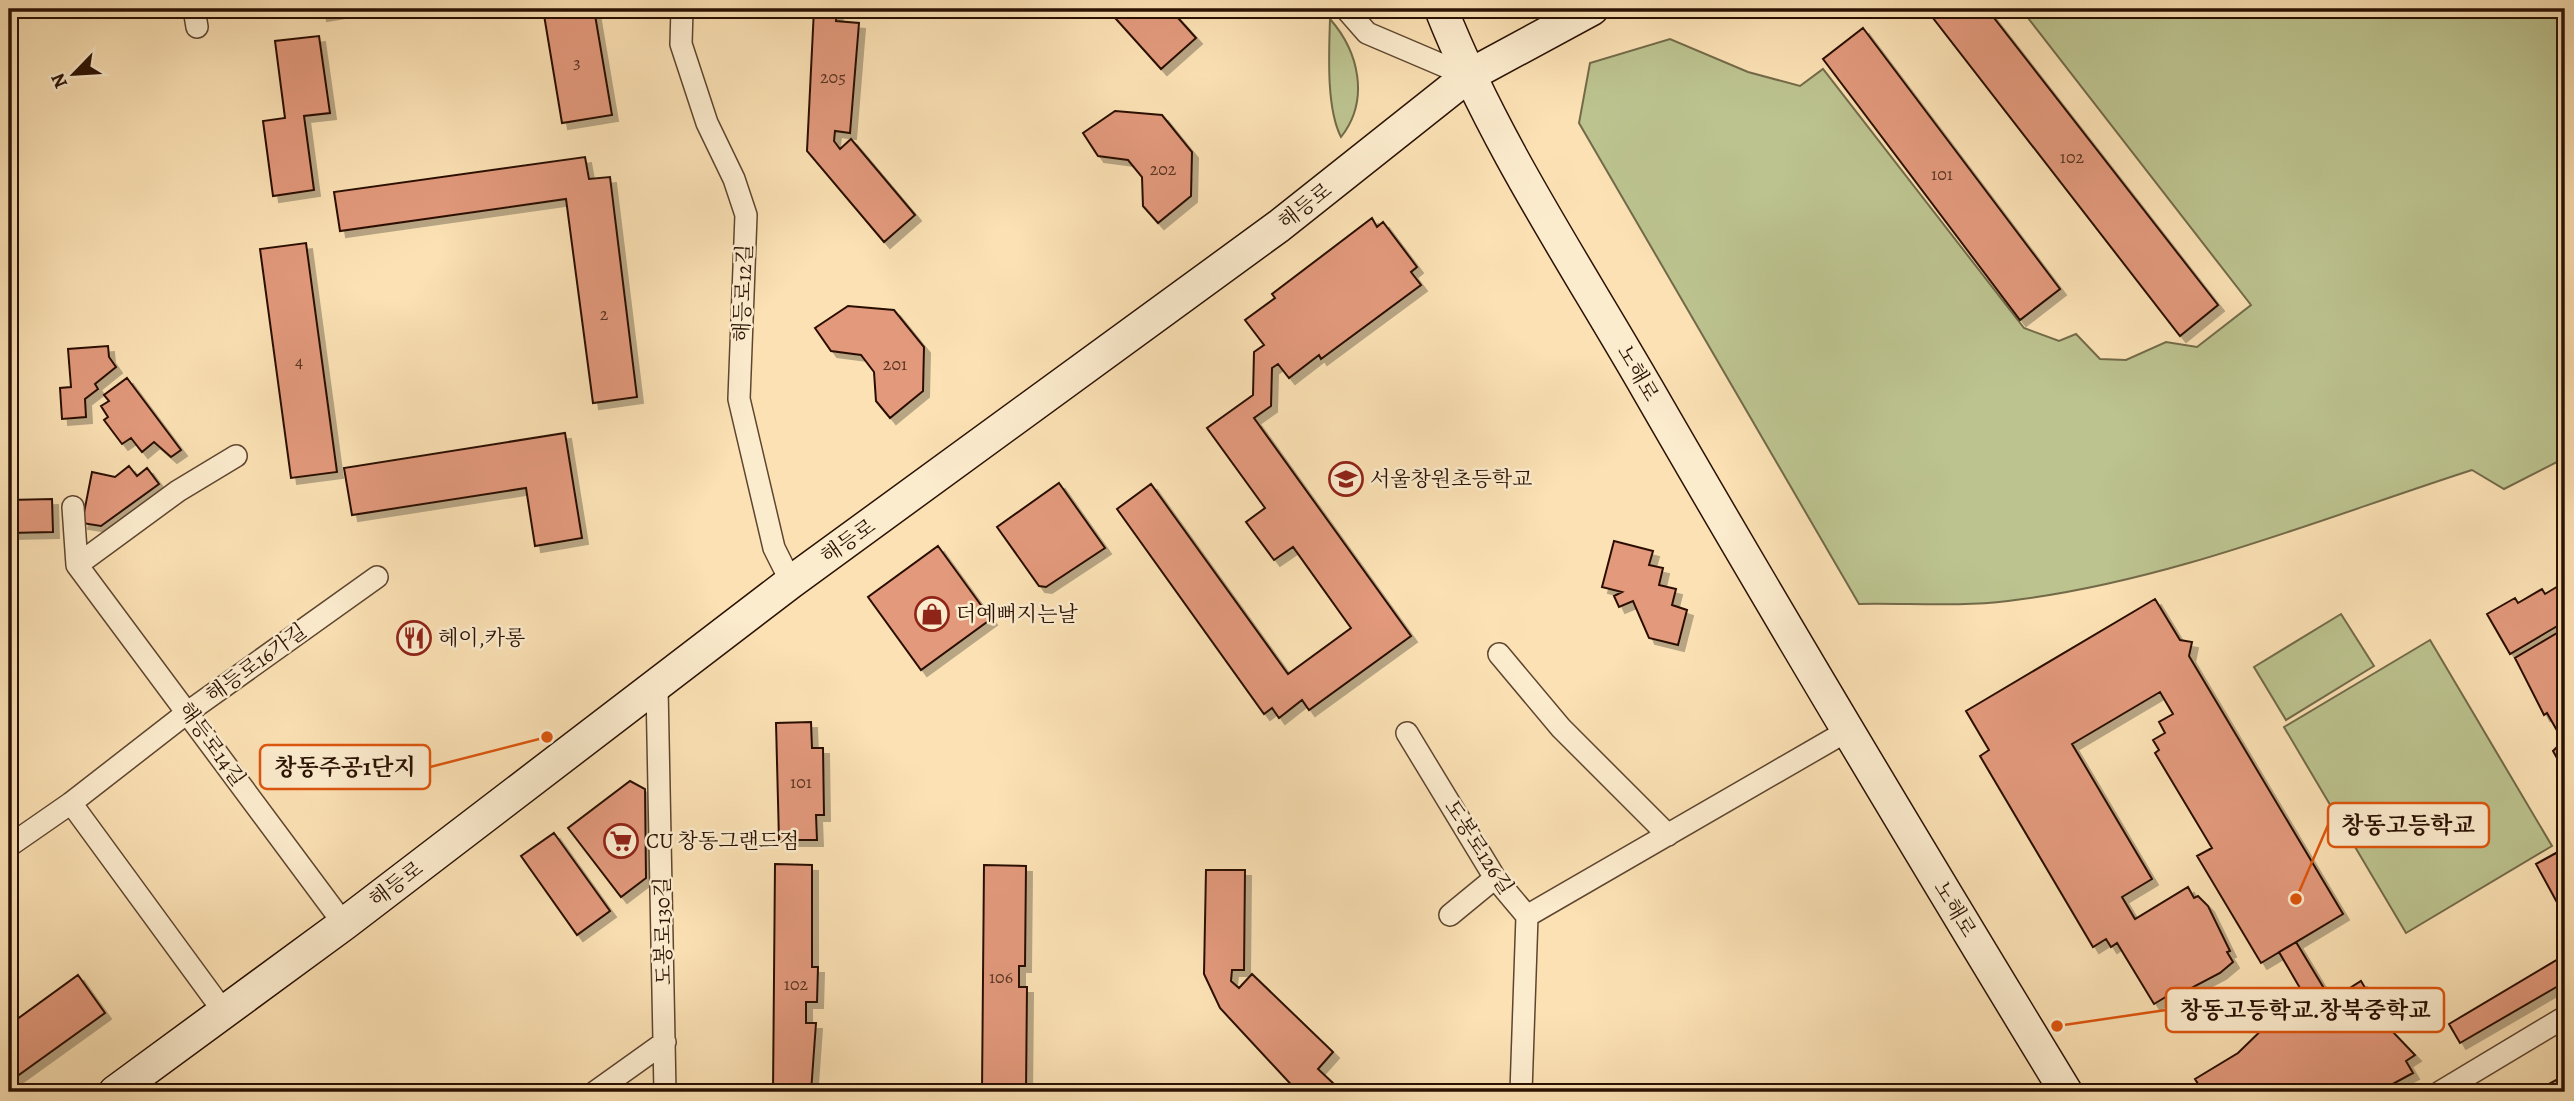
<svg xmlns="http://www.w3.org/2000/svg" width="2574" height="1101" viewBox="0 0 2574 1101" font-family="Alegreya,'Noto Serif KR',serif">
<style>
.green{fill:#bcc38f;stroke:#736a49;stroke-width:2}
.building{fill:#e2997c;stroke:#2a1103;stroke-width:2;filter:url(#shadow)}
.lines{fill:none;stroke-linecap:round;stroke-linejoin:round}
.street-casing{stroke:#5e452f;stroke-width:24}
.secondary-casing{stroke:#2a1103;stroke-width:35}
.street{stroke:#fcecce;stroke-width:21}
.secondary{stroke:#fcecce;stroke-width:32}
.labels{text-anchor:middle;stroke-width:5;stroke-linejoin:round;paint-order:stroke}
.number-label{font-size:18px;fill:#583321}
.street-label{font-size:21px;fill:#2a1103;stroke:#fcecce}
.poi-label{font-size:21px;fill:#2a1103;stroke:#fcecce;text-anchor:start}
.leader{fill:none;stroke:#de550c;stroke-width:2.5}
.callout-dot{fill:#de550c;stroke:#fcecce;stroke-width:2.5}
.callout{fill:#fcecce;stroke:#de550c;stroke-width:2.5}
.callout-label{font-size:23px;text-anchor:middle;font-weight:bold;fill:#2a1103}
</style>
<defs>
<filter id="shadow"><feDropShadow dx="6" dy="6" stdDeviation="0" flood-color="#0004"/></filter>
</defs>
<rect width="100%" height="100%" fill="#fbe1b4"/>
<filter id="stains"><feTurbulence type="fractalNoise" baseFrequency=".00286" numOctaves="4"/><feColorMatrix values="0 0 0 0 .2 0 0 0 0 .09 0 0 0 0 .02 0 0 0 .5 -.17"/></filter>
<radialGradient id="worn" r=".72"><stop offset=".6" stop-color="#630" stop-opacity="0"/><stop offset="1" stop-color="#630" stop-opacity=".3"/></radialGradient>
<path class="green" d="M 2021,9 L 2565,9 L 2565,458 L 2504,489 L 2472,470 C 2320,519 2168,582 2008,601 C 1959,607 1908,603 1859,604 L 1579,123 L 1590,63 L 1670,39 L 1748,72 L 1800,86 L 1823,69 L 2024,328 L 2059,341 L 2076,334 L 2100,359 L 2126,360 L 2166,342 L 2197,347 L 2251,305 Z
M 1330,19 C 1359,52 1370,100 1341,137 C 1326,108 1329,52 1330,19 Z
M 2341,614 L 2374,666 L 2286,720 L 2254,667 Z
M 2430,640 L 2552,846 L 2406,933 L 2284,727 Z"/>
<path class="building" d="M 320,9 L 357,9 L 321,15 Z
M 543,9 L 594,9 L 612,115 L 562,123 Z
M 814,9 L 837,9 L 836,21 L 859,23 L 850,133 L 835,131 L 834,141 L 840,149 L 851,139 L 915,215 L 884,242 L 807,151 Z
M 1107,9 L 1170,9 L 1196,38 L 1161,69 Z
M 1926,9 L 1987,9 L 2218,305 L 2180,336 Z
M 1863,28 L 2060,289 L 2020,320 L 1823,59 Z
M 319,36 L 330,113 L 304,116 L 314,190 L 273,196 L 263,121 L 285,118 L 275,41 Z
M 1115,111 L 1162,115 L 1192,152 L 1191,196 L 1158,223 L 1143,206 L 1142,177 L 1128,160 L 1098,156 L 1083,133 Z
M 585,157 L 589,179 L 610,177 L 637,397 L 593,403 L 566,199 L 340,231 L 334,192 Z
M 1372,218 L 1377,227 L 1383,222 L 1417,267 L 1411,272 L 1421,285 L 1321,359 L 1319,355 L 1289,378 L 1278,364 L 1272,368 L 1271,406 L 1254,418 L 1411,636 L 1309,710 L 1302,700 L 1279,718 L 1272,708 L 1264,714 L 1117,509 L 1151,484 L 1288,674 L 1351,628 L 1293,547 L 1274,560 L 1246,522 L 1265,508 L 1207,428 L 1253,395 L 1254,352 L 1264,345 L 1245,320 L 1275,298 L 1272,294 Z
M 306,243 L 337,472 L 291,478 L 260,249 Z
M 848,306 L 894,310 L 924,347 L 923,391 L 890,418 L 876,401 L 874,372 L 861,355 L 831,351 L 815,328 Z
M 108,346 L 109,357 L 116,367 L 95,384 L 98,389 L 85,399 L 86,417 L 62,419 L 60,388 L 71,387 L 68,349 Z
M 127,378 L 181,450 L 171,457 L 154,442 L 142,452 L 131,438 L 122,444 L 104,420 L 108,417 L 101,406 L 109,401 L 104,395 Z
M 565,433 L 582,538 L 535,546 L 526,488 L 352,515 L 344,468 Z
M 129,466 L 137,476 L 147,468 L 159,484 L 101,526 L 82,523 L 92,472 L 115,477 Z
M 1059,483 L 1105,548 L 1046,587 L 1039,586 L 997,527 Z
M 52,499 L 53,532 L 9,533 L 9,500 Z
M 1614,541 L 1653,551 L 1649,565 L 1663,568 L 1659,585 L 1676,589 L 1672,605 L 1687,610 L 1678,645 L 1649,638 L 1633,601 L 1619,607 L 1614,596 L 1622,592 L 1602,587 Z
M 938,546 L 991,619 L 921,670 L 868,597 Z
M 2565,582 L 2565,755 L 2558,760 L 2553,751 L 2563,741 L 2547,713 L 2544,715 L 2515,658 L 2562,630 L 2559,625 L 2510,654 L 2487,614 L 2515,598 L 2518,603 L 2542,589 L 2545,594 Z
M 2155,599 L 2180,640 L 2192,642 L 2189,656 L 2343,914 L 2261,963 L 2197,856 L 2212,848 L 2155,753 L 2159,750 L 2153,740 L 2165,733 L 2159,722 L 2173,714 L 2160,692 L 2072,744 L 2152,879 L 2122,897 L 2135,919 L 2188,887 L 2194,898 L 2198,896 L 2208,906 L 2230,951 L 2227,952 L 2233,962 L 2220,973 L 2182,993 L 2179,989 L 2154,1004 L 2117,943 L 2111,947 L 2106,939 L 2093,947 L 1980,756 L 1989,750 L 1966,711 Z
M 811,722 L 812,748 L 823,748 L 824,815 L 816,815 L 817,840 L 779,840 L 776,723 Z
M 630,781 L 645,789 L 646,878 L 621,897 L 568,828 Z
M 554,833 L 610,911 L 577,935 L 521,856 Z
M 2556,853 L 2565,871 L 2565,917 L 2536,864 Z
M 775,864 L 812,865 L 812,967 L 818,967 L 817,1002 L 806,1002 L 806,1023 L 816,1023 L 811,1092 L 773,1092 Z
M 984,865 L 1026,866 L 1025,966 L 1019,966 L 1019,987 L 1027,987 L 1026,1092 L 982,1092 Z
M 1206,870 L 1245,870 L 1244,970 L 1232,970 L 1231,981 L 1239,988 L 1252,974 L 1333,1052 L 1318,1069 L 1335,1085 L 1335,1092 L 1298,1092 L 1220,1008 L 1204,974 Z
M 2296,942 L 2331,1000 L 2323,1005 L 2311,1007 L 2279,952 Z
M 2565,955 L 2565,982 L 2460,1043 L 2449,1024 Z
M 78,975 L 105,1013 L 9,1082 L 9,1025 Z
M 2361,981 L 2389,1028 L 2415,1055 L 2406,1061 L 2413,1073 L 2378,1092 L 2203,1092 L 2195,1079 L 2238,1053 L 2273,1019 L 2323,1005 Z
M 2556,1080 L 2563,1092 L 2534,1092 Z"/>
<g class="lines">
<g class="street-casing">
<path id="street" d="M 194,9 L 197,27
M 682,9 L 681,44 L 707,123 L 734,179 L 746,215 L 739,399 L 774,548 L 791,582
M 1346,9 L 1367,33 L 1468,76
M 73,507 L 77,565 L 344,924
M 77,565 L 178,491 L 236,456
M 1499,654 L 1561,728 L 1668,835
M 657,687 L 665,1092
M 1407,733 L 1495,878 L 1527,916 L 1521,1092
M 71,803 L 224,1012
M 9,846 L 71,803 L 188,712 L 377,577
M 1450,915 L 1495,878
M 1527,916 L 1847,731
M 595,1092 L 665,1042
M 2440,1092 L 2565,1017"/>
</g>
<g class="secondary-casing">
<path id="secondary" d="M 1441,9 C 1494,143 1576,265 1648,390 C 1784,626 1924,859 2066,1092
M 115,1092 L 344,924 L 791,582 L 1279,226 L 1468,76 L 1592,9"/>
</g>
<use href="#street" class="street"/>
<use href="#secondary" class="secondary"/>
</g>
<defs>
<g id="school-ring" transform="scale(1.75)"><circle r="9.5" fill="#fcecce" stroke="#8f2418" stroke-width="1.5"/><path d="M0-5L7-2L0 1L-7-2ZM-4 1L0 2.5L4 1V4Q0 6-4 4Z" fill="#8f2418"/></g>
<g id="shop-ring" transform="scale(1.75)"><circle r="9.5" fill="#fcecce" stroke="#8f2418" stroke-width="1.5"/><path d="M-5-2.5h2.3a2.7 3.5 0 0 1 5.4 0H5L5.5 6h-11ZM-1.5-2.5h3a1.5 2.3 0 0 0-3 0Z" fill="#8f2418"/></g>
<g id="restaurant-ring" transform="scale(1.75)"><circle r="9.5" fill="#fcecce" stroke="#8f2418" stroke-width="1.5"/><path d="M-5-6h1v4h1v-4h1v4h1v-4h1v5L-1.5 .5V6h-2V.5L-5-1ZM5-6V6H3V1.5H1.5Q1.5-4 5-6Z" fill="#8f2418"/></g>
<g id="supermarket-ring" transform="scale(1.75)"><circle r="9.5" fill="#fcecce" stroke="#8f2418" stroke-width="1.5"/><path d="M-6-5.5h2.5l.6 2H6L4.5 2H-2.5L-4.4-4H-6ZM-1.5 3.2a1.3 1.3 0 1 0 .1 0ZM3 3.2a1.3 1.3 0 1 0 .1 0Z" fill="#8f2418"/></g>
</defs>
<g fill-rule="evenodd">
<use href="#school-ring" x="1346" y="479"/>
<use href="#shop-ring" x="932" y="614"/>
<use href="#restaurant-ring" x="414" y="638"/>
<use href="#supermarket-ring" x="621" y="841"/>
</g>
<g class="labels">
<g class="number-label">
<text x="577" y="68">3</text>
<text x="833" y="83">205</text>
<text x="2072" y="163">102</text>
<text x="1163" y="175">202</text>
<text x="1942" y="180">101</text>
<text x="604" y="320">2</text>
<text x="299" y="367">4</text>
<text x="895" y="370">201</text>
<text x="801" y="788">101</text>
<text x="1001" y="983">106</text>
<text x="796" y="990">102</text>
</g>
<g class="street-label">
<text transform="translate(1305 206) rotate(-38)" y="7">해등로</text>
<text transform="translate(743 293) rotate(-88)" y="7">해등로12길</text>
<text transform="translate(1638 373) rotate(60)" y="7">노해로</text>
<text transform="translate(848 541) rotate(-35)" y="7">해등로</text>
<text transform="translate(256 663) rotate(-36)" y="7">해등로16가길</text>
<text transform="translate(212 744) rotate(54)" y="7">해등로14길</text>
<text transform="translate(1479 847) rotate(57)" y="7">도봉로126길</text>
<text transform="translate(396 884) rotate(-37)" y="7">해등로</text>
<text transform="translate(1955 909) rotate(59)" y="7">노해로</text>
<text transform="translate(663 931) rotate(-91)" y="7">도봉로130길</text>
</g>
<g class="poi-label">
<text x="1370" y="486">서울창원초등학교</text>
<text x="956" y="621">더예뻐지는날</text>
<text x="438" y="645">헤이,카롱</text>
<text x="646" y="848">CU 창동그랜드점</text>
</g>
</g>
<path class="leader" d="M547 737L430 767M2296 899L2328 825M2057 1026L2166 1010"/>
<g class="callout-dot">
<circle cx="547" cy="737" r="7"/>
<circle cx="2296" cy="899" r="7"/>
<circle cx="2057" cy="1026" r="7"/>
</g>
<g class="callout">
<rect x="260" y="745" width="170" height="44" rx="7"/>
<rect x="2328" y="803" width="161" height="44" rx="7"/>
<rect x="2166" y="988" width="278" height="44" rx="7"/>
</g>
<g class="callout-label">
<text x="345" y="775">창동주공1단지</text>
<text x="2408" y="833">창동고등학교</text>
<text x="2305" y="1018">창동고등학교.창북중학교</text>
</g>
<rect width="2574" height="1101" fill="none" stroke="#fbe1b4" stroke-width="35"/>
<rect x="10" y="10" width="2553" height="1080" fill="none" stroke="#2a1103" stroke-width="3.5"/>
<rect x="18" y="18" width="2539" height="1066" fill="none" stroke="#2a1103" stroke-width="2"/>
<g transform="translate(74 74) rotate(245)" stroke="#fcecce" stroke-width="5" paint-order="stroke">
<path d="M0-5L12 26L0 18L-12 26Z" fill="#2a1103"/>
<text y="-10" font-size="19" font-weight="bold" text-anchor="middle" fill="#2a1103">N</text>
</g>
<rect width="100%" height="100%" filter="url(#stains)"/>
<rect width="100%" height="100%" fill="url(#worn)"/>
</svg>
